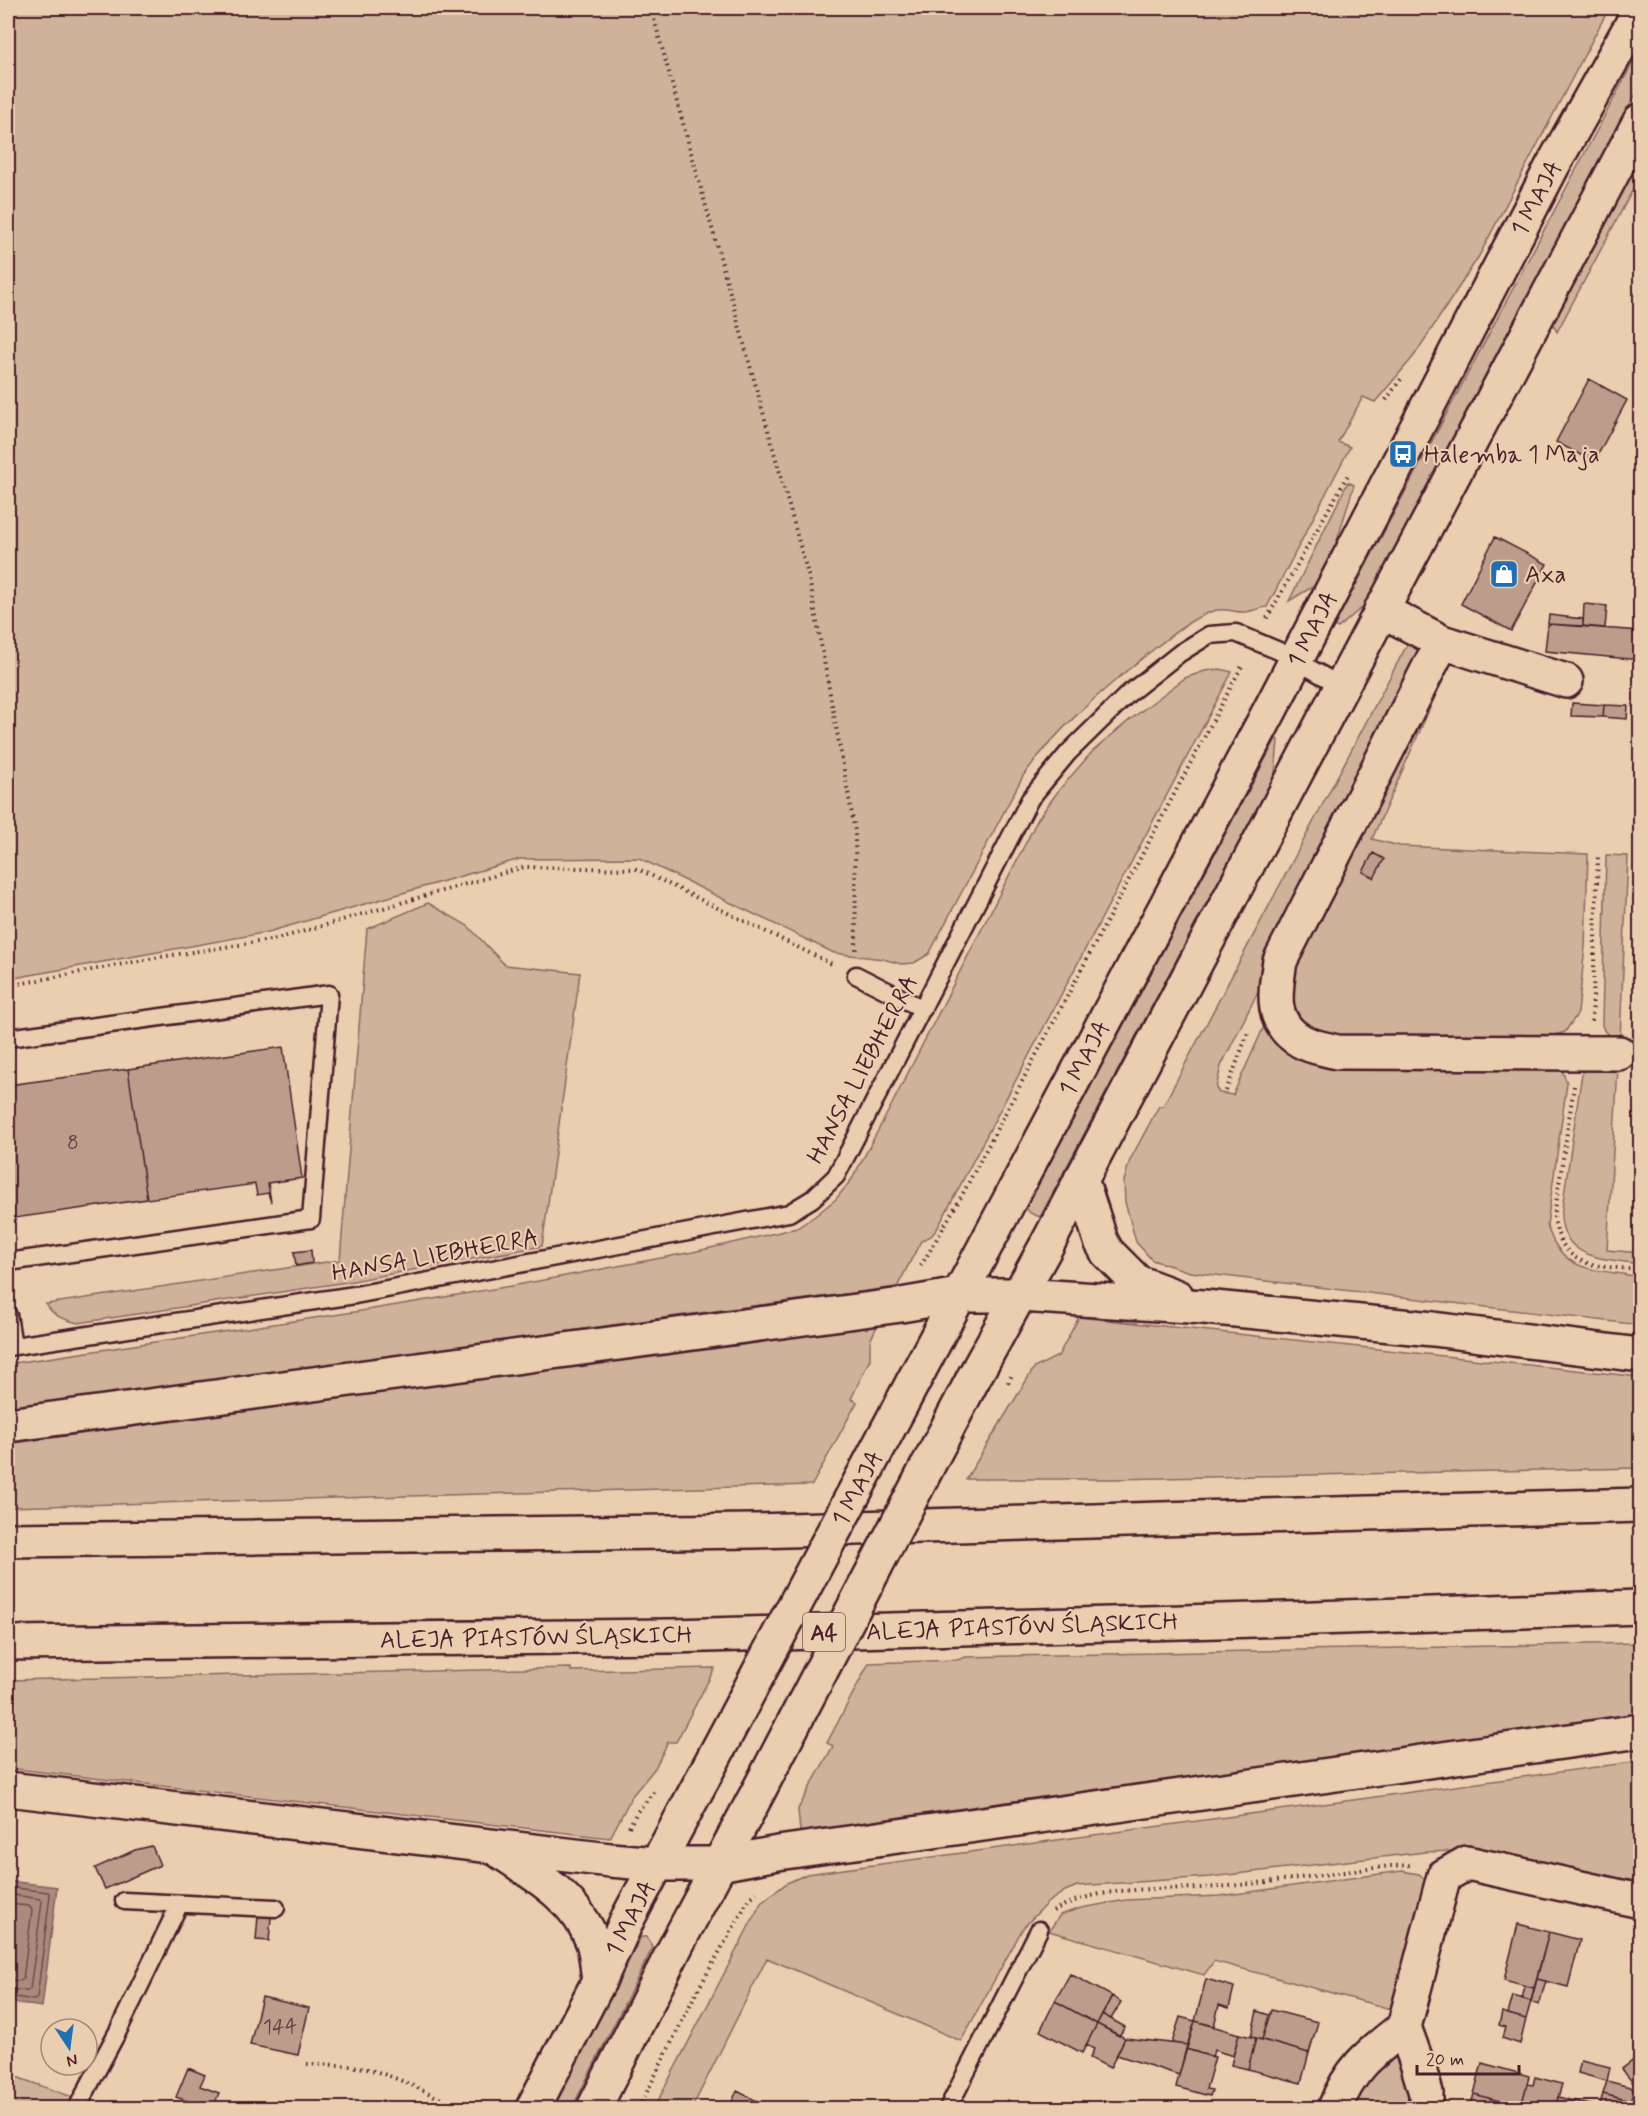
<svg xmlns="http://www.w3.org/2000/svg" width="1648" height="2116" viewBox="0 0 1648 2116" font-family="Mynerve,sans-serif">
<style>
.green{fill:#cfb29a;stroke:#8c6862;stroke-width:1.5}
.water{fill:#aa8a7b;stroke:#845f5b;stroke-width:1.5}
.lines{fill:none;stroke-linecap:round;stroke-linejoin:round}
.shore{stroke:#704a4b;stroke-width:1.5}
.building{fill:#bc9d8b;stroke:#4a1f2b;stroke-width:1.5}
.lane-casing{stroke:#4a1f2b;stroke-width:21}
.street-casing{stroke:#4a1f2b;stroke-width:38}
.secondary-casing{stroke:#4a1f2b;stroke-width:38}
.highway-casing{stroke:#4a1f2b;stroke-width:38}
.path{stroke:#4a1f2b;stroke-width:4;stroke-dasharray:1.5 4.5;stroke-linecap:butt}
.lane{stroke:#e9ceb0;stroke-width:16}
.street{stroke:#e9ceb0;stroke-width:33}
.secondary{stroke:#e9ceb0;stroke-width:33}
.highway{stroke:#e9ceb0;stroke-width:33}
.secondary-bridge-casing{stroke:#4a1f2b;stroke-width:38;stroke-linecap:butt}
.path-bridge{stroke:#4a1f2b;stroke-width:4;stroke-dasharray:1.5 4.5;stroke-linecap:butt}
.secondary-bridge{stroke:#e9ceb0;stroke-width:33}
.labels{text-anchor:middle;stroke-width:4.5;stroke-linejoin:round;paint-order:stroke}
.number-label{font-size:21px;fill:#663e43}
.shield{fill:#e9ceb0;stroke:#7a5453;stroke-width:1.5}
.shield-label{font-size:22px;font-weight:bold;fill:#4a1f2b}
.street-label{font-size:24px;fill:#4a1f2b;stroke:#e9ceb0}
.poi-label{font-size:24px;fill:#4a1f2b;stroke:#e9ceb0;text-anchor:start}
</style>
<rect width="100%" height="100%" fill="#e9ceb0"/>
<filter id="ink" filterUnits="userSpaceOnUse"><feTurbulence type="fractalNoise" baseFrequency=".0167" numOctaves="2"/><feDisplacementMap in="SourceGraphic" scale="12" xChannelSelector="R" yChannelSelector="G"/><feConvolveMatrix kernelMatrix="1 2 1 2 8 2 1 2 1" color-interpolation-filters="sRGB"/></filter>
<g filter="url(#ink)">
<path class="green" d="M 8,8 L 1609,8 L 1479,256 L 1414,356 L 1375,402 L 1363,397 L 1338,442 L 1350,447 L 1267,607 C 1260,608 1252,611 1245,612 C 1235,613 1226,607 1213,611 C 1190,618 1163,642 1144,657 C 1099,693 1057,729 1023,776 L 929,954 L 914,963 L 901,964 L 883,959 L 834,953 L 639,858 L 520,859 L 268,932 L 8,979 Z
M 1640,49 L 1640,86 L 1366,604 L 1338,628 L 1334,626 Z
M 1640,156 L 1640,176 L 1557,332 L 1551,321 Z
M 1348,482 L 1354,485 L 1336,544 L 1314,586 L 1289,601 Z
M 1418,642 L 1422,648 L 1421,664 L 1221,1066 L 1216,1088 L 1219,1093 L 1233,1095 L 1266,1022 L 1269,1030 L 1560,1065 L 1567,1083 L 1547,1225 C 1562,1276 1598,1268 1640,1277 L 1640,1325 L 1190,1272 L 1152,1260 L 1136,1242 L 1125,1202 L 1124,1181 L 1130,1160 L 1159,1106 L 1163,1106 L 1408,643 Z
M 1453,656 L 1372,839 L 1400,846 L 1588,854 L 1585,947 L 1578,1013 L 1565,1032 L 1547,1037 L 1340,1040 L 1301,1024 C 1293,1007 1289,991 1291,972 Z
M 1220,669 L 1232,672 L 937,1229 L 931,1236 L 921,1241 L 897,1287 L 662,1318 L 8,1410 L 8,1364 L 361,1311 L 517,1285 L 693,1252 L 797,1228 L 815,1216 L 836,1199 L 852,1179 L 889,1110 L 1038,819 L 1059,790 L 1092,752 L 1127,722 L 1185,678 L 1205,671 Z
M 1276,739 L 1278,740 L 1275,774 L 1040,1217 L 1030,1213 L 1026,1208 Z
M 1606,855 L 1628,856 L 1620,1038 C 1609,1036 1605,1035 1602,1025 Z
M 428,903 L 468,926 L 505,965 L 580,973 L 542,1246 L 347,1282 L 78,1323 C 63,1319 54,1317 46,1304 L 340,1260 L 367,929 Z
M 1618,1068 L 1607,1250 L 1640,1253 L 1640,1264 C 1607,1259 1563,1260 1561,1216 L 1582,1073 L 1585,1069 Z
M 1079,1317 L 1640,1377 L 1640,1468 L 1114,1479 L 966,1479 L 1034,1368 L 1058,1356 Z
M 878,1324 L 870,1341 L 870,1359 L 851,1399 L 857,1402 L 812,1485 L 8,1507 L 8,1444 Z
M 1640,1643 L 1640,1718 L 961,1812 L 800,1832 L 798,1809 L 833,1746 L 827,1743 L 869,1663 L 957,1660 L 966,1657 Z
M 571,1668 L 571,1671 L 715,1668 L 676,1742 L 668,1742 L 655,1768 L 632,1796 L 610,1838 L 8,1768 L 8,1680 Z
M 1640,1761 L 1640,1891 L 1457,1851 L 1425,1852 L 1210,1877 L 1077,1886 L 1065,1891 L 1047,1903 L 1023,1928 L 961,2041 L 767,1958 L 692,2108 L 654,2108 L 761,1903 L 787,1883 L 807,1874 Z
M 1402,1871 L 1419,1874 L 1428,1882 L 1398,2011 L 1214,1961 L 1204,1975 L 1049,1931 L 1060,1915 L 1081,1908 L 1126,1900 L 1220,1896 Z
M 641,1937 L 646,1937 L 653,1947 L 572,2108 L 553,2108 Z
M 1398,2049 L 1415,2108 L 1349,2108 L 1359,2088 Z
M 8,2074 L 103,2108 L 8,2108 Z"/>
<path class="water" d="M 8,1881 L 57,1887 L 42,2007 L 8,2002 Z"/>
<g class="lines">
<path class="shore" d="M 8,1887 L 48,1892 L 50,1895 L 37,1998 L 34,2000 L 8,1996
M 8,1894 L 40,1899 L 42,1902 L 30,1989 L 27,1991 L 8,1989
M 8,1904 L 29,1906 L 32,1910 L 23,1979 L 20,1981 L 8,1980"/>
</g>
<path class="building" d="M 1640,284 L 1640,297 L 1635,294 Z
M 1589,379 L 1627,400 L 1594,462 L 1556,442 Z
M 1495,537 L 1547,564 L 1511,631 L 1461,604 Z
M 1584,604 L 1607,606 L 1605,628 L 1583,626 Z
M 1549,615 L 1583,619 L 1583,626 L 1548,624 Z
M 1548,624 L 1640,631 L 1640,660 L 1545,651 Z
M 1572,703 L 1604,705 L 1603,717 L 1571,716 Z
M 1604,705 L 1628,706 L 1627,719 L 1603,717 Z
M 1373,853 L 1384,859 L 1374,878 L 1363,872 Z
M 283,1047 L 302,1178 L 268,1183 L 271,1202 L 268,1193 L 257,1195 L 255,1184 L 147,1199 L 128,1069 Z
M 128,1069 L 147,1199 L 8,1219 L 8,1085 Z
M 311,1250 L 312,1263 L 296,1266 L 294,1252 Z
M 152,1846 L 160,1865 L 105,1889 L 95,1868 L 135,1850 Z
M 258,1916 L 271,1917 L 269,1941 L 256,1940 Z
M 1518,1924 L 1549,1932 L 1534,1988 L 1504,1980 Z
M 1549,1932 L 1580,1940 L 1568,1987 L 1537,1979 Z
M 1070,1974 L 1112,1996 L 1097,2024 L 1055,2001 Z
M 1206,1979 L 1234,1987 L 1229,2008 L 1219,2005 L 1214,2026 L 1195,2021 Z
M 1537,1979 L 1546,1981 L 1539,2005 L 1531,2002 Z
M 1525,1986 L 1534,1988 L 1531,2001 L 1522,1999 Z
M 1112,1996 L 1121,2002 L 1111,2019 L 1102,2014 Z
M 1513,1996 L 1531,2001 L 1526,2019 L 1508,2014 Z
M 262,1997 L 309,2008 L 298,2055 L 250,2045 Z
M 1055,2001 L 1097,2024 L 1082,2053 L 1040,2031 Z
M 1271,2010 L 1318,2022 L 1309,2053 L 1262,2040 Z
M 1257,2011 L 1269,2015 L 1262,2040 L 1251,2037 Z
M 1502,2012 L 1526,2019 L 1520,2044 L 1502,2038 L 1505,2027 L 1499,2025 Z
M 1102,2014 L 1125,2027 L 1119,2036 L 1097,2024 Z
M 1180,2017 L 1195,2021 L 1188,2045 L 1172,2043 Z
M 1195,2021 L 1239,2034 L 1233,2056 L 1214,2050 L 1212,2057 L 1186,2049 Z
M 1097,2024 L 1125,2038 L 1110,2068 L 1090,2058 L 1094,2049 L 1086,2045 Z
M 1239,2034 L 1256,2038 L 1248,2069 L 1231,2065 Z
M 1125,2038 L 1188,2045 L 1179,2075 L 1117,2055 Z
M 1256,2038 L 1309,2053 L 1301,2083 L 1248,2069 Z
M 1186,2049 L 1215,2057 L 1206,2089 L 1212,2090 L 1210,2096 L 1176,2087 Z
M 1640,2055 L 1640,2075 L 1632,2082 L 1622,2069 Z
M 1581,2060 L 1610,2067 L 1607,2081 L 1578,2073 Z
M 1482,2063 L 1529,2076 L 1521,2107 L 1474,2094 Z
M 188,2068 L 205,2075 L 200,2086 L 219,2093 L 213,2108 L 206,2108 L 176,2097 Z
M 1535,2077 L 1562,2084 L 1555,2108 L 1521,2107 L 1527,2084 L 1533,2085 Z
M 1607,2081 L 1634,2088 L 1630,2101 L 1603,2094 Z
M 737,2091 L 765,2105 L 763,2108 L 729,2108 Z
M 1474,2094 L 1521,2107 L 1520,2108 L 1470,2108 Z
M 1603,2094 L 1627,2100 L 1625,2108 L 1599,2108 Z
M 1558,2097 L 1574,2101 L 1572,2108 L 1555,2108 Z
M 1007,2100 L 1023,2108 L 1003,2108 Z
M 1574,2101 L 1598,2107 L 1597,2108 L 1572,2108 Z"/>
<g class="lines">
<g class="lane-casing">
<path id="lane" d="M 856,975 L 923,1009
M 8,1038 L 329,994 L 311,1219 L 8,1262
M 8,1315 L 13,1346
M 8,1347 L 355,1295 L 789,1213 L 812,1199 L 836,1176 L 1030,799 L 1068,753 L 1128,694 L 1180,653 L 1209,635 L 1236,633 L 1279,651 L 1341,686
M 124,1901 L 276,1908
M 77,2108 L 118,2031 L 179,1905
M 948,2108 L 1039,1930"/>
</g>
<g class="street-casing">
<path id="street" d="M 1381,610 L 1442,642 L 1566,681
M 1442,642 L 1280,961 C 1275,992 1269,1023 1301,1041 C 1311,1047 1326,1049 1337,1052 L 1619,1053
M 1335,2108 C 1350,2068 1371,2053 1404,2027
M 1426,2108 L 1426,2093 L 1418,2066 L 1404,2027 L 1444,1876 L 1467,1863 L 1640,1901"/>
</g>
<g class="secondary-casing">
<path id="secondary" d="M 973,1379 L 1049,1241 L 1640,121
M 913,1382 L 1269,712 L 1553,165 L 1640,10
M 533,2108 L 599,1981 L 629,1916 L 703,1778
M 594,2108 L 678,1942 L 758,1792"/>
</g>
<g class="highway-casing">
<path id="highway" d="M 1081,1179 L 1101,1241 L 1107,1252 L 1137,1282 L 1177,1297
M 8,1425 L 901,1305 L 959,1295 L 1021,1295 L 1204,1307 L 1433,1329 L 1640,1355
M 8,1540 L 755,1531 L 1640,1505
M 8,1643 L 671,1636 L 1256,1620 L 1640,1607
M 8,1789 L 610,1860 L 657,1864 L 719,1864 L 778,1853 L 1640,1731
M 495,1848 C 531,1872 576,1897 592,1940 C 597,1952 597,1968 599,1981"/>
</g>
<path class="path" d="M 651,8 L 809,578 L 855,831 L 856,950
M 1386,400 L 1401,379
M 1267,618 L 1348,475
M 8,986 L 160,957 L 277,939 L 524,867 L 638,869 L 834,965
M 1592,1021 L 1598,855
M 1574,1086 L 1554,1217 C 1562,1271 1597,1265 1640,1270
M 1226,1091 L 1249,1030
M 921,1266 L 961,1197 L 1243,664
M 629,1827 L 637,1812 L 654,1792
M 1053,1911 C 1101,1883 1164,1891 1218,1887 C 1276,1882 1334,1873 1391,1866 L 1412,1865
M 307,2064 C 325,2065 345,2064 363,2068 C 397,2076 428,2093 459,2108
M 639,2108 L 695,1995 L 750,1898 L 757,1893"/>
<use href="#lane" class="lane"/>
<use href="#street" class="street"/>
<use href="#secondary" class="secondary"/>
<use href="#highway" class="highway"/>
<g class="secondary-bridge-casing">
<path id="secondary-bridge" d="M 703,1778 L 913,1382
M 758,1792 L 973,1379"/>
</g>
<path class="path-bridge" d="M 1008,1383 L 1013,1373"/>
<use href="#secondary-bridge" class="secondary-bridge"/>
</g>
</g>
<defs>
<g id="bus-square" transform="scale(1.5)"><rect x="-9" y="-9" width="18" height="18" rx="4" fill="#1f6fb2" stroke="#e9ceb0"/><path d="M-5-6H5V4H4V6H2V4H-2V6H-4V4H-5ZM-3.5-4V0h7V-4ZM-3.5 1.2v1.5H-2V1.2ZM2 1.2v1.5H3.5V1.2Z" fill="#fff"/></g>
<g id="shop-square" transform="scale(1.5)"><rect x="-9" y="-9" width="18" height="18" rx="4" fill="#1f6fb2" stroke="#e9ceb0"/><path d="M-5-2.5h2.3a2.7 3.5 0 0 1 5.4 0H5L5.5 6h-11ZM-1.5-2.5h3a1.5 2.3 0 0 0-3 0Z" fill="#fff"/></g>
</defs>
<g fill-rule="evenodd">
<use href="#bus-square" x="1403" y="454"/>
<use href="#shop-square" x="1504" y="574"/>
</g>
<g class="labels">
<g class="number-label">
<text x="73" y="1149">8</text>
<text x="280" y="2033">144</text>
</g>
<rect class="shield" x="803" y="1613" width="42" height="38" rx="4.5"/>
<g class="shield-label">
<text x="824" y="1640">A4</text>
</g>
<g class="street-label">
<text transform="translate(1536 198) rotate(-62)" y="8">1 MAJA</text>
<text transform="translate(1312 629) rotate(-63)" y="8">1 MAJA</text>
<text transform="translate(1084 1058) rotate(-62)" y="8">1 MAJA</text>
<text transform="translate(862 1069) rotate(-62)" y="8">HANSA LIEBHERRA</text>
<text transform="translate(435 1255) rotate(-10)" y="8">HANSA LIEBHERRA</text>
<text transform="translate(857 1488) rotate(-62)" y="8">1 MAJA</text>
<text transform="translate(1022 1626) rotate(-2)" y="8">ALEJA PIASTÓW ŚLĄSKICH</text>
<text transform="translate(536 1637) rotate(-1)" y="8">ALEJA PIASTÓW ŚLĄSKICH</text>
<text transform="translate(630 1918) rotate(-63)" y="8">1 MAJA</text>
</g>
<g class="poi-label">
<text x="1424" y="462">Halemba 1 Maja</text>
<text x="1525" y="582">Axa</text>
</g>
</g>
<rect width="1648" height="2116" fill="none" stroke="#e9ceb0" stroke-width="30"/>
<rect x="15" y="15" width="1618" height="2086" fill="none" stroke="#4a1f2b" stroke-width="2" filter="url(#ink)"/>
<g transform="translate(69 2047) rotate(167)"><circle r="28" fill="#e9ceb0" stroke="#a9887b" stroke-width="1.5"/>
<path d="M0-4.5L10 22L0 15L-10 22Z" fill="#1f6fb2"/>
<text y="-9" font-size="16" font-weight="bold" text-anchor="middle" fill="#4a1f2b">N</text>
</g>
<path d="M1417 2065v9h102v-9" fill="none" stroke="#4a1f2b" stroke-width="3"/>
<text x="1426" y="2065" font-size="18" fill="#4a1f2b" stroke="#e9ceb0" stroke-width="4.5" paint-order="stroke">20 m</text>
</svg>
